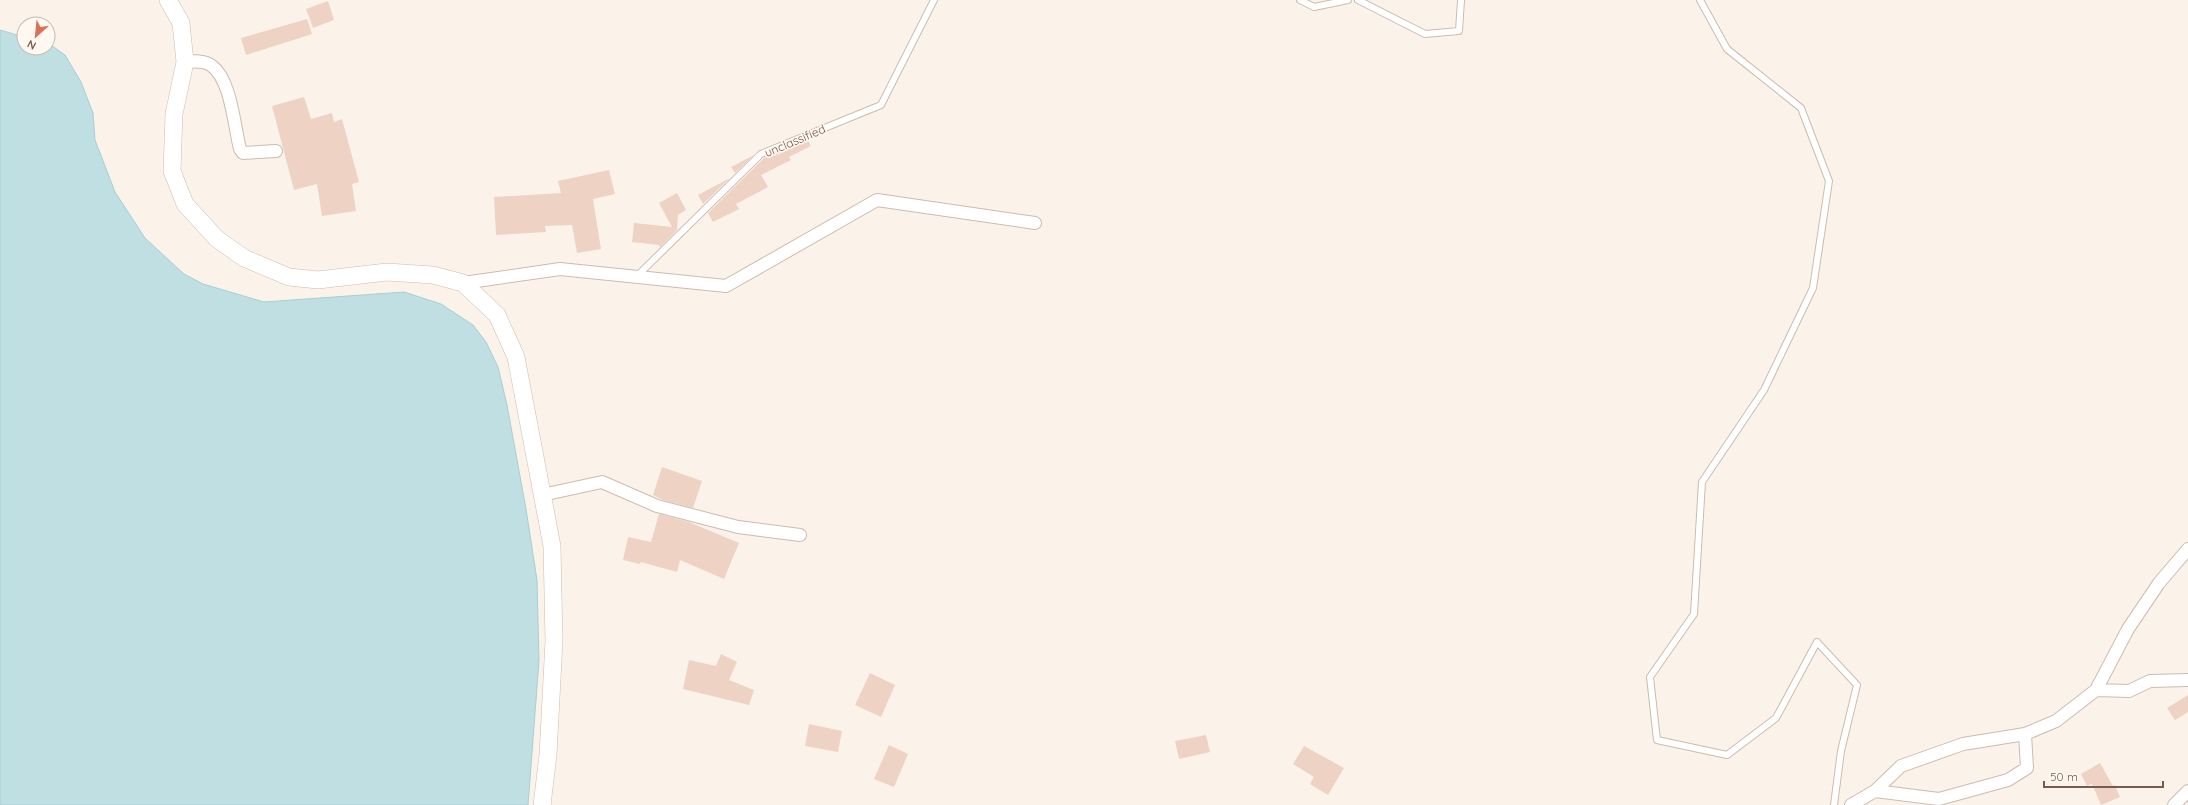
<svg xmlns="http://www.w3.org/2000/svg" width="2188" height="805" viewBox="0 0 2188 805" font-family="Quicksand,sans-serif">
<style>
.water{fill:#bfdfe3;stroke:#a6cfd4}
.building{fill:#eed2c3}
.lines{fill:none;stroke-linecap:round;stroke-linejoin:round}
.lane-casing{stroke:#ccbbb0;stroke-width:8}
.street-casing{stroke:#ccbbb0;stroke-width:14}
.secondary-casing{stroke:#cfbbae;stroke-width:18}
.lane{stroke:#fff;stroke-width:6}
.street{stroke:#fff;stroke-width:12}
.secondary{stroke:#fff;stroke-width:17}
.labels{text-anchor:middle;stroke-width:3.5;stroke-linejoin:round;paint-order:stroke}
.street-label{font-size:12px;fill:#745a4f;stroke:#fef8f0}
</style>
<rect width="100%" height="100%" fill="#fbf3e9"/>
<path class="water" d="M 0,30 L 24,37 L 24,48 L 48,48 L 48,43 L 65,55 L 81,82 L 93,113 L 95,140 L 115,192 L 145,238 L 184,274 L 203,284 L 264,302 L 404,292 L 441,304 L 473,325 L 486,342 L 498,367 L 507,405 L 526,509 L 537,580 L 539,661 L 528,805 L 0,805 Z"/>
<path class="building" d="M 328,1 L 334,20 L 313,28 L 306,9 Z
M 307,19 L 312,34 L 246,55 L 241,38 Z
M 304,97 L 311,119 L 332,113 L 334,122 L 342,119 L 359,182 L 352,184 L 356,211 L 322,216 L 317,184 L 294,190 L 272,106 Z
M 808,140 L 811,146 L 789,157 L 791,160 L 761,175 L 768,187 L 736,204 L 739,209 L 713,222 L 708,213 L 764,158 Z
M 754,155 L 735,173 L 731,167 Z
M 609,170 L 615,194 L 593,199 L 601,249 L 577,253 L 572,225 L 545,226 L 546,232 L 496,235 L 494,197 L 561,193 L 558,181 Z
M 730,178 L 703,204 L 698,195 Z
M 677,193 L 686,210 L 678,215 L 677,230 L 660,247 L 659,245 L 632,242 L 634,223 L 672,227 L 659,203 Z
M 662,467 L 702,481 L 693,508 L 663,500 L 653,495 Z
M 659,514 L 689,522 L 739,543 L 724,579 L 680,560 L 677,572 L 641,562 L 640,564 L 623,560 L 628,537 L 651,542 Z
M 721,654 L 737,662 L 729,680 L 754,690 L 749,705 L 683,689 L 689,660 L 716,666 Z
M 870,673 L 895,685 L 881,717 L 855,705 Z
M 2188,695 L 2188,712 L 2175,720 L 2167,708 Z
M 809,724 L 842,731 L 838,752 L 805,746 Z
M 1206,735 L 1210,752 L 1179,759 L 1175,741 Z
M 889,745 L 908,754 L 894,787 L 874,779 Z
M 1304,746 L 1344,768 L 1328,795 L 1310,784 L 1314,777 L 1293,764 Z
M 2100,763 L 2113,786 L 2115,785 L 2120,797 L 2101,805 L 2092,784 L 2087,786 L 2081,774 Z"/>
<g class="lines">
<g class="lane-casing">
<path id="lane" d="M 1300,0 L 1314,7 L 1348,0
M 1358,0 L 1425,34 L 1459,31 L 1461,0
M 1700,0 L 1727,49 L 1801,108 L 1829,181 L 1813,288 L 1764,390 L 1702,482 L 1694,614 L 1650,677 L 1657,740 L 1727,755 L 1776,718 L 1817,642 L 1857,685 L 1841,751 L 1834,805
M 636,277 L 761,154 L 881,105 L 934,0"/>
</g>
<g class="street-casing">
<path id="street" d="M 185,62 C 194,61 205,60 212,66 C 231,80 234,125 240,149 L 243,153 L 276,151
M 463,283 L 560,269 L 726,286 L 877,200 L 1035,223
M 542,495 L 602,482 L 657,506 L 738,527 L 800,535
M 2096,690 L 2129,691 L 2150,681 L 2188,680
M 1875,791 L 1939,799 L 2008,780 L 2027,768 L 2025,734
M 1851,805 L 1875,791 L 1901,766 L 1963,744 L 2025,734 L 2056,721 L 2096,690 L 2128,629 L 2159,583 L 2188,549
M 2174,805 L 2188,791"/>
</g>
<g class="secondary-casing">
<path id="secondary" d="M 168,0 L 181,23 L 185,62 L 174,114 L 172,171 L 185,204 L 217,239 L 244,258 L 289,277 L 318,280 L 387,272 L 433,275 L 463,283 L 497,315 L 516,357 L 552,546 L 554,641 L 548,755 L 542,805"/>
</g>
<use href="#lane" class="lane"/>
<use href="#street" class="street"/>
<use href="#secondary" class="secondary"/>
</g>
<g class="labels">
<g class="street-label">
<text transform="translate(795 141) rotate(-23)" y="4">unclassified</text>
</g>
</g>
<g transform="translate(36 36) rotate(207)"><circle r="19" fill="#fef8f0" stroke="#c7b9b0"/>
<path d="M0-3L7 15L0 10L-7 15Z" fill="#da7159"/>
<text y="-6" font-size="11" font-weight="bold" text-anchor="middle" fill="#745a4f">N</text>
</g>
<path d="M2044 781v6h119v-6" fill="none" stroke="#745a4f" stroke-width="2"/>
<text x="2050" y="781" font-size="12" fill="#745a4f" stroke="#fef8f0" stroke-width="3" paint-order="stroke">50 m</text>
</svg>
